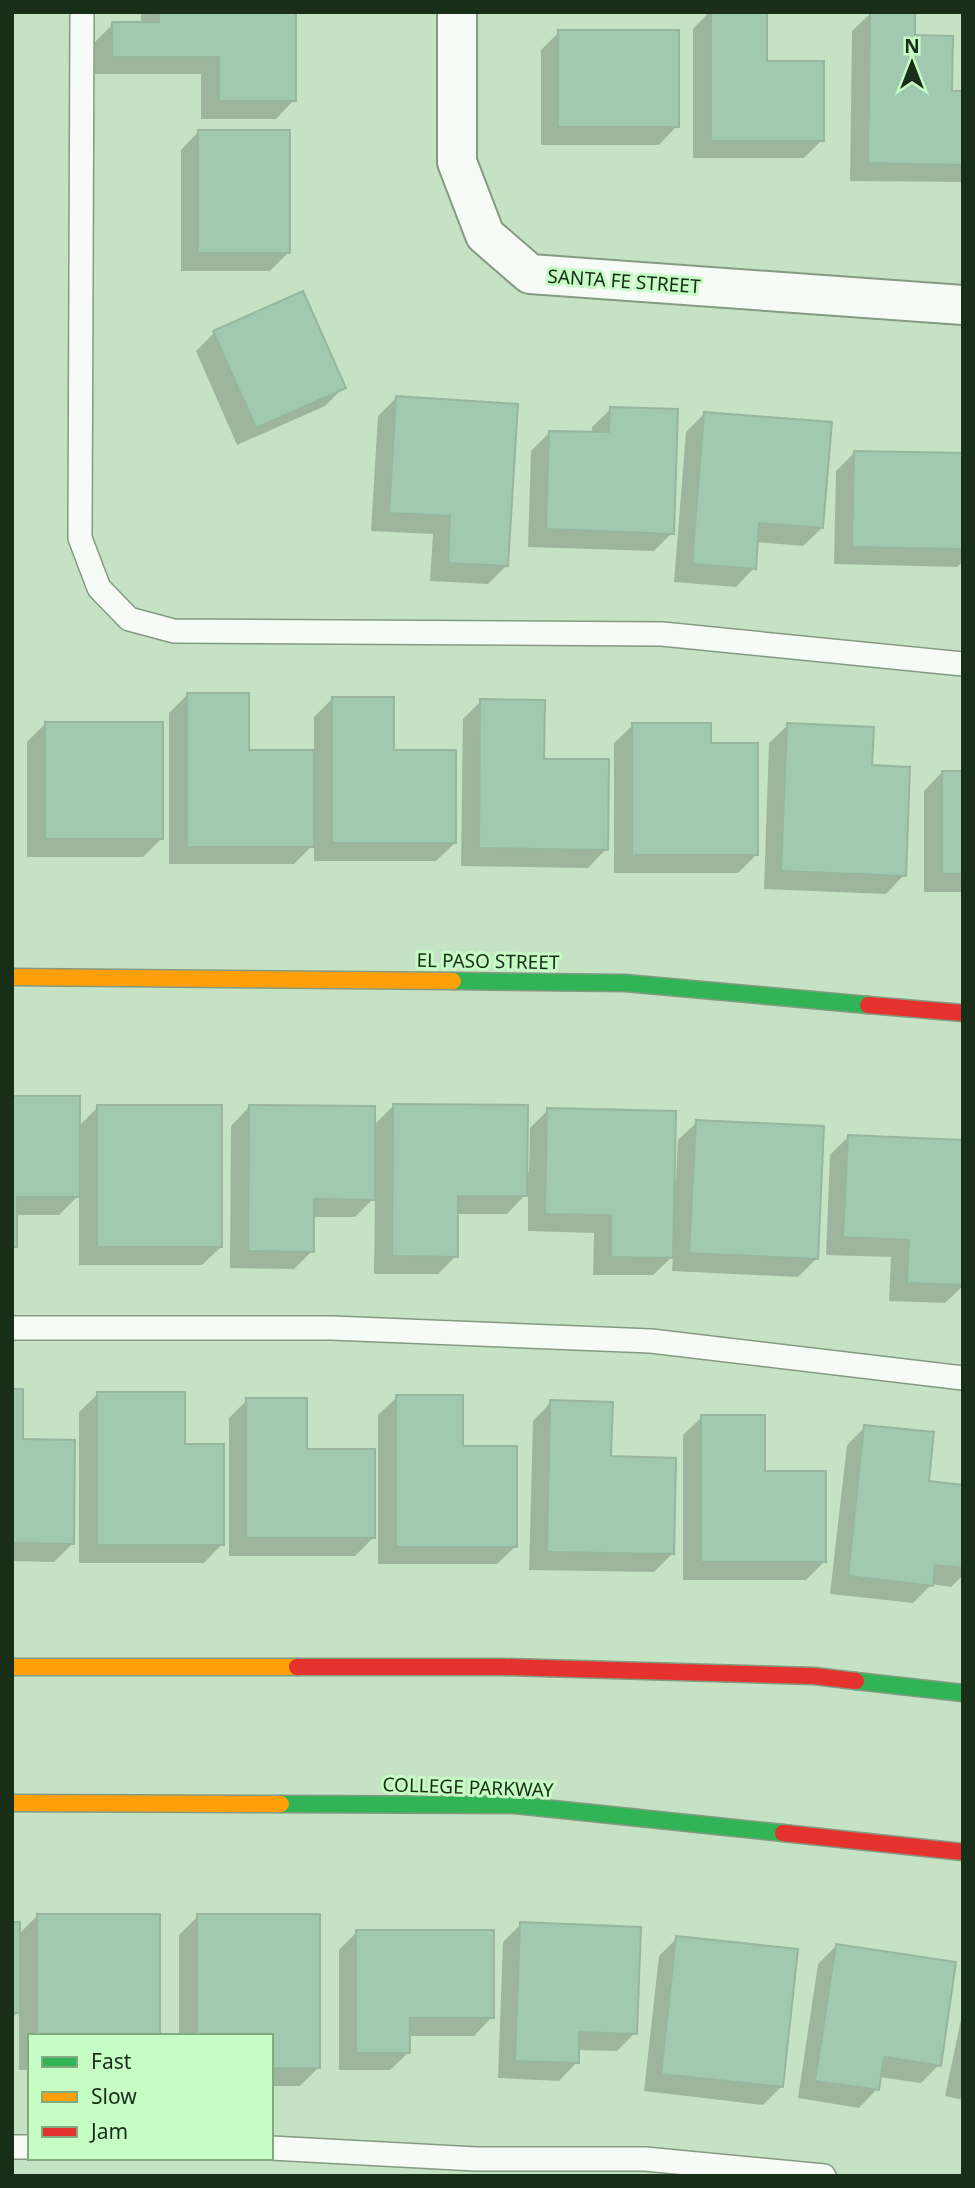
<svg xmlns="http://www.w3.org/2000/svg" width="975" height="2188" viewBox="0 0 975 2188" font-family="'Noto Sans',sans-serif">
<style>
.shadow{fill:#0003}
.building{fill:#a0c9b0;stroke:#98b5a0;stroke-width:2}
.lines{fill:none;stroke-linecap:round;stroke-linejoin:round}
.lane-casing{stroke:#849a83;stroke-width:26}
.street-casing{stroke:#849a83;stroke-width:42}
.fast-casing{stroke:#849a83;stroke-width:19}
.slow-casing{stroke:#849a83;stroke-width:19}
.jam-casing{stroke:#849a83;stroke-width:19}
.lane{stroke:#f6fbf6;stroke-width:23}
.street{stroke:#f6fbf6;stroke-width:38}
.fast{stroke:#30b455;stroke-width:16}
.slow{stroke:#ff9f0a;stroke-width:16}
.jam{stroke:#e5322d;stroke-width:16}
.labels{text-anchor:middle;stroke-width:6;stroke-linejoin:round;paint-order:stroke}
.street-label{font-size:19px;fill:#192e18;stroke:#c6fdc4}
</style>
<rect width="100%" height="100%" fill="#c5e3c4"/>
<path class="shadow" d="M 141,12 L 294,12 L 294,100 L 276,119 L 201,119 L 201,74 L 95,74 L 95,42 L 113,24 L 141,24 Z
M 709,12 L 766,12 L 766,63 L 822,140 L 804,158 L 693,158 L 693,29 Z
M 871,13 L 951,92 L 963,93 L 963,182 L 850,181 L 852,31 Z
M 559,32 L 677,126 L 659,145 L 541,145 L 541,50 Z
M 199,131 L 288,253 L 270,271 L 181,271 L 181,150 Z
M 214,333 L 343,388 L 325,406 L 237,445 L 196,351 Z
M 396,398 L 506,566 L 488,584 L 430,581 L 433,534 L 371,531 L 378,416 Z
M 611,409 L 672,533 L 654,551 L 528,547 L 531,451 L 550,432 L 592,434 L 592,427 Z
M 705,413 L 822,528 L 803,546 L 756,542 L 754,568 L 736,587 L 674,582 L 686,432 Z
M 855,452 L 963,455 L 963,561 L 957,567 L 834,564 L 836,471 Z
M 187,695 L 248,752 L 314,752 L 314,717 L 332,699 L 393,752 L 455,843 L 436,861 L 314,861 L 314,844 L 294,864 L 169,864 L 169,713 Z
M 481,701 L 543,760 L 606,849 L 588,868 L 461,866 L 463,719 Z
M 45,724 L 162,838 L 143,857 L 27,857 L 27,742 Z
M 633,725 L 709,745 L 756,855 L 738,873 L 614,873 L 614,743 Z
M 788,725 L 904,875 L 886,894 L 764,889 L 769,743 Z
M 942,772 L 963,772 L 963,892 L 924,892 L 924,791 Z
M 12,1098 L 78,1127 L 98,1107 L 221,1247 L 202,1265 L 79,1265 L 79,1195 L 59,1215 L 15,1215 L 15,1247 L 12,1250 Z
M 394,1105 L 525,1172 L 529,1172 L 530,1128 L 548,1110 L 673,1178 L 676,1178 L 678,1140 L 697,1122 L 816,1259 L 798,1277 L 672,1271 L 673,1256 L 653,1275 L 593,1275 L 594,1233 L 528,1231 L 528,1192 L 507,1214 L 456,1214 L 456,1256 L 438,1274 L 374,1274 L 375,1197 L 355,1217 L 312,1217 L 312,1251 L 294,1269 L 230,1268 L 231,1126 L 249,1107 L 373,1126 Z
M 848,1137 L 963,1141 L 963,1286 L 945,1303 L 889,1301 L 891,1257 L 826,1255 L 830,1155 Z
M 12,1391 L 21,1441 L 73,1543 L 54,1562 L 12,1561 Z
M 98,1394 L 183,1445 L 222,1544 L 204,1563 L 79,1563 L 79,1412 Z
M 397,1397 L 461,1448 L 516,1546 L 497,1564 L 378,1564 L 378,1415 Z
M 247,1400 L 305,1451 L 374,1537 L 355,1556 L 229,1556 L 229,1418 Z
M 551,1402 L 610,1458 L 672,1554 L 654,1572 L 529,1570 L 533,1421 Z
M 702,1417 L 763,1473 L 824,1562 L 806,1580 L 683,1580 L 683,1435 Z
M 865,1427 L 927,1482 L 963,1487 L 963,1575 L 951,1587 L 932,1584 L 913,1603 L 830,1594 L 847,1445 Z
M 37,1916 L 158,2036 L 30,2036 L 30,2070 L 19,2070 L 19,2011 L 12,2018 L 12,1924 L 18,1935 Z
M 198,1916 L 318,2068 L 300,2086 L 271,2086 L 271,2036 L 179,2036 L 179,1935 Z
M 521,1924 L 635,2033 L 617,2051 L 577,2050 L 577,2062 L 559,2081 L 498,2078 L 503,1942 Z
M 357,1932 L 492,2017 L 474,2036 L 409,2036 L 409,2052 L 390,2070 L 339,2070 L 339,1950 Z
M 677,1938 L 781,2087 L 763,2105 L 644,2091 L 659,1956 Z
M 836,1946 L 939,2065 L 921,2083 L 879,2077 L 877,2089 L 859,2108 L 798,2098 L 818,1964 Z
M 963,2010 L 963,2100 L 945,2096 Z"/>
<path class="building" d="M 159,12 L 296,12 L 296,101 L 219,101 L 219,57 L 112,57 L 112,22 L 159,22 Z
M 711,12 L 767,12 L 767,61 L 824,61 L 824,141 L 711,141 Z
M 870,12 L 915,12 L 915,35 L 953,36 L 952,91 L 963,91 L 963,165 L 868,163 Z
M 558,30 L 679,30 L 679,127 L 558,127 Z
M 198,130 L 290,130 L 290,253 L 198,253 Z
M 303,291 L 346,388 L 256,428 L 213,331 Z
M 396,396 L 518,404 L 508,566 L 448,563 L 450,516 L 389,513 Z
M 610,407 L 678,409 L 674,534 L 546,529 L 549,431 L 609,432 Z
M 704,412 L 832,422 L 823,528 L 759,523 L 756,569 L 692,564 Z
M 854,451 L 963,453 L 963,549 L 852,547 Z
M 187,693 L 249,693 L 249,750 L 314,750 L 314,847 L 187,847 Z
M 332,697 L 394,697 L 394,750 L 456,750 L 456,843 L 332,843 Z
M 480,699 L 545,700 L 544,759 L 609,759 L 608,850 L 479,848 Z
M 45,722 L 163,722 L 163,839 L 45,839 Z
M 632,723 L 711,723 L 711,743 L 758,743 L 758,855 L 632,855 Z
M 787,723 L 874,727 L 872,765 L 910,767 L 906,876 L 781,871 Z
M 942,771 L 963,771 L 963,874 L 942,874 Z
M 12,1096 L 80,1096 L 80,1197 L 17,1197 L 17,1247 L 12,1247 Z
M 393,1104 L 528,1105 L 527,1196 L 458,1196 L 458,1257 L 392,1256 Z
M 97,1105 L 222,1105 L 222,1247 L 97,1247 Z
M 249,1105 L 375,1106 L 375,1200 L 314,1199 L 314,1252 L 248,1251 Z
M 547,1108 L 676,1111 L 673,1258 L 611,1257 L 611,1215 L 545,1214 Z
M 696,1120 L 824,1126 L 818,1259 L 689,1253 Z
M 848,1135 L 963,1140 L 963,1285 L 907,1283 L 909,1240 L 843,1237 Z
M 12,1389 L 23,1389 L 23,1439 L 75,1440 L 74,1544 L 12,1543 Z
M 97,1392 L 185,1392 L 185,1444 L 224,1444 L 224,1545 L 97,1545 Z
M 396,1395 L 463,1395 L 463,1446 L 517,1446 L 517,1547 L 396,1547 Z
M 246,1398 L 307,1398 L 307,1449 L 375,1449 L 375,1538 L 246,1538 Z
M 550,1400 L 613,1402 L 611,1456 L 676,1458 L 674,1554 L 547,1552 Z
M 701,1415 L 765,1415 L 765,1471 L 826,1471 L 826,1562 L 701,1562 Z
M 864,1425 L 934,1432 L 929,1481 L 963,1485 L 963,1568 L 935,1565 L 933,1586 L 848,1576 Z
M 37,1914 L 160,1914 L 160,2036 L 37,2036 Z
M 197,1914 L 320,1914 L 320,2068 L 271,2068 L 271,2036 L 197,2036 Z
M 12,1922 L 20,1922 L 20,2013 L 12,2013 Z
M 520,1922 L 641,1927 L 637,2034 L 579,2032 L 579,2063 L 515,2061 Z
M 356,1930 L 494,1930 L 494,2018 L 410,2018 L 410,2053 L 356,2053 Z
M 676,1936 L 798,1949 L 783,2087 L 661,2074 Z
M 836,1944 L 956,1962 L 941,2066 L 884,2057 L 879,2090 L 815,2081 Z"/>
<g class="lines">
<g class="lane-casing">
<path id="lane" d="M 82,12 L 80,538 L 99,588 L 129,619 L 174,631 L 662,634 L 963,664
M 12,1328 L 332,1328 L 651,1341 L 963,1378
M 12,2147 L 30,2147
M 271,2148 L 476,2159 L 645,2159 L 824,2176"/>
</g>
<g class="street-casing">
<path id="street" d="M 457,12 L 457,162 L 485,235 L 530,274 L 963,305"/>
</g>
<g class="fast-casing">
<path id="fast" d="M 453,981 L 625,983 L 868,1005
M 856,1681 L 963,1693
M 281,1804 L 515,1805 L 783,1833"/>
</g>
<g class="slow-casing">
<path id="slow" d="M 12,977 L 453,981
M 12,1667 L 297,1667
M 12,1803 L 281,1804"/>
</g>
<g class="jam-casing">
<path id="jam" d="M 868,1005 L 963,1013
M 297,1667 L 504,1667 L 814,1676 L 856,1681
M 783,1833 L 963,1852"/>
</g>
<use href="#lane" class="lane"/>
<use href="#street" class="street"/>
<use href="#fast" class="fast"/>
<use href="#slow" class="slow"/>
<use href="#jam" class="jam"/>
</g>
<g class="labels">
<g class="street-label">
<text transform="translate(624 281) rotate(4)" y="7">SANTA FE STREET</text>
<text transform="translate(488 961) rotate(1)" y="7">EL PASO STREET</text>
<text transform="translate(468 1787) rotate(2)" y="7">COLLEGE PARKWAY</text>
</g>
</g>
<rect width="975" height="2188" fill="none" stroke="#192e18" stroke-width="28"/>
<rect x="28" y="2034" width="245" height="126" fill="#c6fdc4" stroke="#81aa7f" stroke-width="2"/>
<rect x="42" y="2057" width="35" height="10" fill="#30b455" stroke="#81aa7f" stroke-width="2"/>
<text x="91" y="2069" font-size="21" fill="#192e18">Fast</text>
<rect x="42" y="2092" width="35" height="10" fill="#ff9f0a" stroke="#81aa7f" stroke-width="2"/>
<text x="91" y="2104" font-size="21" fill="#192e18">Slow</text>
<rect x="42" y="2127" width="35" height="10" fill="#e5322d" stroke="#81aa7f" stroke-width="2"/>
<text x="91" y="2139" font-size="21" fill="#192e18">Jam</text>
<g transform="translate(912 63)" stroke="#c6fdc4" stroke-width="5" paint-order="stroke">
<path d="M0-5L12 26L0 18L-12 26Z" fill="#192e18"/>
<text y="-10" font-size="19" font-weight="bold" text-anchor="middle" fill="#192e18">N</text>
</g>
</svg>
